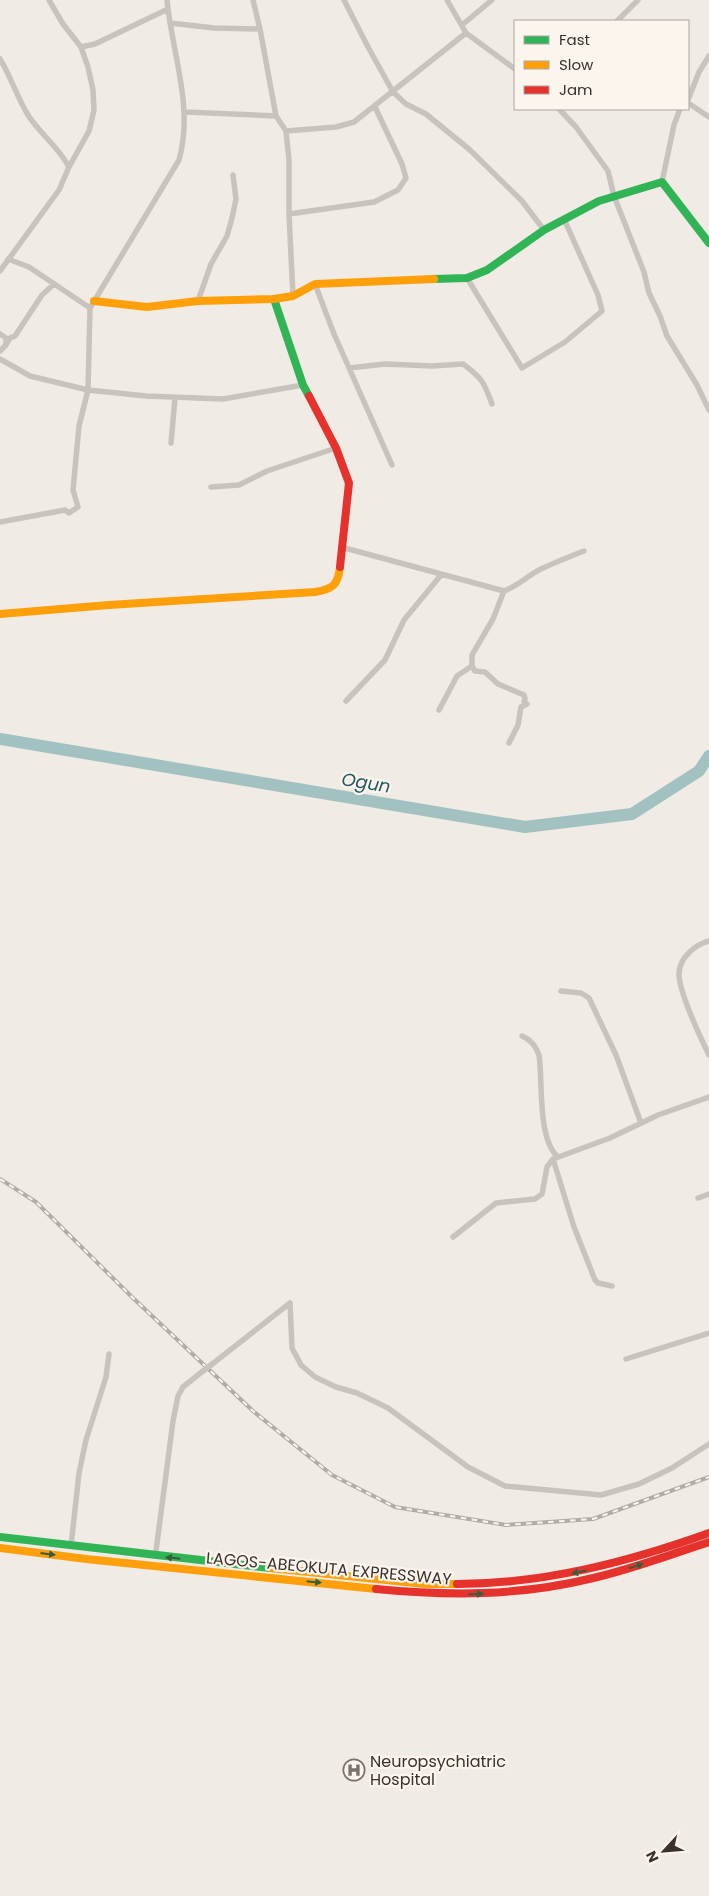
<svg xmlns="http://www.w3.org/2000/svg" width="709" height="1896" viewBox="0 0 709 1896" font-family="Poppins,sans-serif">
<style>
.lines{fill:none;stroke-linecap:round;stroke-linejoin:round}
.river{stroke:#a1c2c1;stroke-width:12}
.street{stroke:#c9c3be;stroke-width:5.5}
.fast{stroke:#30b455;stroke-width:8}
.slow{stroke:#ff9f0a;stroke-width:8}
.jam{stroke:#e5322d;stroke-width:8}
.rail-casing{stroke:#b1aca8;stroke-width:4}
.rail{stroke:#fbf5ee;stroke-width:2;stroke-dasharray:5.5;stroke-linecap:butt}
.street-bridge{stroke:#c9c3be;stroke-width:5.5}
.oneway{fill:#375e3a}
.labels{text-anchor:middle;stroke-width:4.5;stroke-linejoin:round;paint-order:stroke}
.street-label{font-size:16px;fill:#3b302b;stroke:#fbf5ee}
.poi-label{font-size:16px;fill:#3b302b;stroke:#fbf5ee;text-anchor:start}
.water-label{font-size:18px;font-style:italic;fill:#1f5a5e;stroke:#fbf5ee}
</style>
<rect width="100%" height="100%" fill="#f0ebe5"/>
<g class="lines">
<path class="river" d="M 0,739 L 525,827 L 632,814 L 699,771 L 709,756"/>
<path class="street" d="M 253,0 L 260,29 L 276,116 L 286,131 L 289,160 L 289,214 L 293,296
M 344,0 L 368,47 L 393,92 L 406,104 L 426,114 L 470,150 L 522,201 L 544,230
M 447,0 L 466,33 L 515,69
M 617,21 L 638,0
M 170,23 L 214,28 L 260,29
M 462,25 L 492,0
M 81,47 L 95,44 L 168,9
M 0,59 C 11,77 17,97 28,115 C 40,134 58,146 69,167
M 688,100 L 699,72 L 709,56
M 688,103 L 709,117
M 559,109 L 576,127 L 608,171 L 614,196 L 644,272 L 649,293 L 660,316 L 667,336 L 697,385 L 709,410
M 185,112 L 276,116
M 286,131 L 336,127 L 354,122 L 466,33
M 662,182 L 674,125 L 680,109
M 289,214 L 374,202 L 398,190 L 406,178 L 402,164 L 375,107
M 8,259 L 29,267 L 90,308
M 0,271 L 59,190 L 69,167 L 89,131 L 94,110 L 93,90 L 88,67 L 81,47 L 63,24 L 49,0
M 467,278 L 522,368 L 565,342 L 602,311 L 598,295 L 564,219
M 315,284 L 334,334 L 392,465
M 198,301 L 211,264 L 227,236 L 232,218 L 236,199 L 233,175
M 0,334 L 6,338 L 6,345 L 0,351
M 6,345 L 10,338 L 15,336 L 42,295 L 54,284
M 0,359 L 30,376 L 88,390 L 90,308 L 179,160 C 194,107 172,53 167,0
M 349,368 L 385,364 L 432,366 L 463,364 C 482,378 484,382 492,404
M 171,443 L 175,398
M 211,487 L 239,485 L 267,471 L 336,448
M 0,522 L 65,510 L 69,513 L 78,507 L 73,490 L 79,426 L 88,390 L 146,396 L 223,399 L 303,385
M 341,547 L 504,591
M 472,666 L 475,671 L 485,672 L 498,684 L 524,695 L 525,699 L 524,702 L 527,704 L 521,707 L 518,725 L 509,743
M 346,701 L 385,660 L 404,620 L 441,575
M 439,710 L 457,676 L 472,666 L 472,655 L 493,619 L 504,591 C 518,586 526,577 539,570 C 553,563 569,557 584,551
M 709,941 C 695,945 680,957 679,973 C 678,990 701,1039 709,1055
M 561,991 L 581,993 L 589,998 L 616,1055 L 641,1123
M 522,1036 C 531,1040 535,1045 539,1055 C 543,1080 537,1139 558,1157
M 553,1159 L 574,1227 L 595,1280 L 598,1283 L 612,1286
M 698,1198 L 709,1194
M 453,1237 L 496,1203 L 535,1199 L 542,1194 L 547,1167 L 553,1159 L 610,1138 L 658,1115 L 709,1097
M 290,1303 L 292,1348 L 301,1365 L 315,1377 L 336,1387 L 357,1393 L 388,1408 L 468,1467 L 505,1486 L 601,1495 L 639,1484 L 672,1468 L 709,1444
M 626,1359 L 709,1333
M 211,1365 L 290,1303
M 71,1546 L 79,1473 L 86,1440 L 106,1377 L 109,1354
M 154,1556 L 156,1551 L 173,1421 L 178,1396 L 183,1387 L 203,1371"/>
<path class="fast" d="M 434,279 L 467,278 L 487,270 L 544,230 L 599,201 L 662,182 L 709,243
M 274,299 L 303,385 L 309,396
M 0,1537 L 270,1568"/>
<path class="slow" d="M 94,301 L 147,307 L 198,301 L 274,299 L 293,296 L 315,284 L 434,279
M 0,614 L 109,605 L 315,592 C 333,589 338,585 340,567
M 0,1548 L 86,1559 L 376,1589
M 270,1568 L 425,1584 L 457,1584"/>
<path class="jam" d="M 309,396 L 336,448 L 349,483 L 340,567
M 457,1584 C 543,1584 628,1562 709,1533
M 376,1589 C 449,1596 518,1596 589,1579 C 630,1570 669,1555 709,1542"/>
<g class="rail-casing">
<path id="rail" d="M 0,1179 L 36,1202 L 133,1298 L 253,1411 L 332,1475 L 395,1507 L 506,1525 L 593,1519 L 709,1477"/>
</g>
<use href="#rail" class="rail"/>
<path class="street-bridge" d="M 203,1371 L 211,1365"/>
</g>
<defs><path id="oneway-solid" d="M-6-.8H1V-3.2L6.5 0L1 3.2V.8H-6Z" transform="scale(1.25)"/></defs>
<g class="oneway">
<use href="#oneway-solid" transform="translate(48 1554) rotate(7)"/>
<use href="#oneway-solid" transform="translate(173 1558) rotate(-174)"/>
<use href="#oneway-solid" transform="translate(636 1566) rotate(-17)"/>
<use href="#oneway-solid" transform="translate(579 1572) rotate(168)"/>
<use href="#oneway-solid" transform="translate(314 1582) rotate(6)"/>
<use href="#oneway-solid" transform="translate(476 1594) rotate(-1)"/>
</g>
<defs>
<g id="hospital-ring" transform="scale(1.125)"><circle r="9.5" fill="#fbf5ee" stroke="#7a716c" stroke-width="1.5"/><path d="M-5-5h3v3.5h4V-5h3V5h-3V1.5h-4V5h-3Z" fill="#7a716c"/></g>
</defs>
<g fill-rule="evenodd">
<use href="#hospital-ring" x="354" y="1770"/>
</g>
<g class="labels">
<g class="street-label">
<text transform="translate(329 1568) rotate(5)" y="6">LAGOS-ABEOKUTA EXPRESSWAY</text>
</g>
<g class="poi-label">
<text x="370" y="1767">Neuropsychiatric<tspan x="370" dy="18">Hospital</tspan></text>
</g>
<g class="water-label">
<text transform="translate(366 783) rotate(9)" y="6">Ogun</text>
</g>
</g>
<rect x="514" y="20" width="175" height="90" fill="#fbf5ee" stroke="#aea6a0"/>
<rect x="524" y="36" width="25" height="8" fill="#30b455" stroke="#aea6a0"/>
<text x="559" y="45" font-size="15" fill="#3b302b">Fast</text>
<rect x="524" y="61" width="25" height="8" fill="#ff9f0a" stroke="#aea6a0"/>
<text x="559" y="70" font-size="15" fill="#3b302b">Slow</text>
<rect x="524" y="86" width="25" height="8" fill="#e5322d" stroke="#aea6a0"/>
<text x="559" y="95" font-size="15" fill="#3b302b">Jam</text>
<g transform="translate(664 1851) rotate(244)" stroke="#fbf5ee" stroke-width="4" paint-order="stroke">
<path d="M0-4L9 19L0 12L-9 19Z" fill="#3b302b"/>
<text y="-8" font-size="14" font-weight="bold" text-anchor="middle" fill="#3b302b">N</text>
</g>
</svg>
